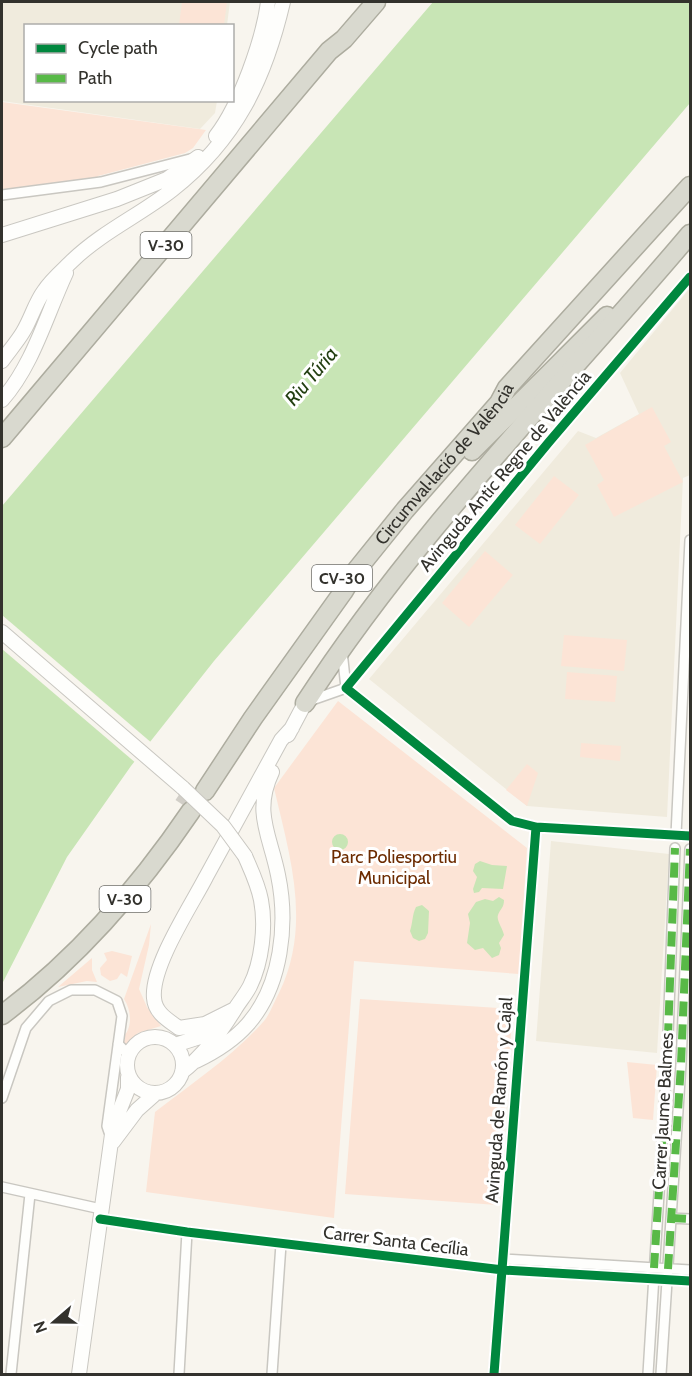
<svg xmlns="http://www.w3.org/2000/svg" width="692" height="1376" viewBox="0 0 692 1376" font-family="Cabin,sans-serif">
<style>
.built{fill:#f0ebdd}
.green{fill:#fce4d6}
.water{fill:#c8e5b5}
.pier{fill:#f8f5ee}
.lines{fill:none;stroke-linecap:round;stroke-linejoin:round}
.highway-tunnel{stroke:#d1cec7;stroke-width:18;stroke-dasharray:18 9;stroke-linecap:butt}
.street-casing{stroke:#c9c7c1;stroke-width:12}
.secondary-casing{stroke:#c9c7c1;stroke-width:16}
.highway-casing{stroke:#adac9f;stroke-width:21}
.street{stroke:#fefefc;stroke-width:9}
.secondary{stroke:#fefefc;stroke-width:14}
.highway{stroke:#d9d9cf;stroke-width:18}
.secondary-bridge-casing{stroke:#c9c7c1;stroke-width:16;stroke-linecap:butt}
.secondary-bridge{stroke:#fefefc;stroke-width:14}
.quiet{stroke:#58b947;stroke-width:8;stroke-dasharray:15 8;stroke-linecap:butt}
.cycleway-casing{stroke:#fff;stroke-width:13}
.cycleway{stroke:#00873e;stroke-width:9}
.labels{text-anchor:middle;stroke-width:6;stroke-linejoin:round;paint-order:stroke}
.shield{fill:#fff;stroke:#70706c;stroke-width:1.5}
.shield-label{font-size:16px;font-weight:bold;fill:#33322d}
.street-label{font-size:18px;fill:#33322d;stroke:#fff}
.park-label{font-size:18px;fill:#6c2b00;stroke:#fff}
.water-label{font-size:20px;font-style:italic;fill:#233f12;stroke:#fff}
</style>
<rect width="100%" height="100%" fill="#f8f5ee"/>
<path class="built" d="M 2,2 L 230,2 L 227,25 L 26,26 L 26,100 L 217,101 L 215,113 L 200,129 L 2,101 Z
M 690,288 L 690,475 L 683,478 L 667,817 L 527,806 L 369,679 L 578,431 L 596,438 L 639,414 L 620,373 Z
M 551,841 L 669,854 L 657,1053 L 536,1041 Z"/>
<path class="green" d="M 182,2 L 227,2 L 224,25 L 179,25 Z
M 2,102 L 206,130 L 193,148 L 185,153 L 98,176 L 99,180 L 2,190 Z
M 652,407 L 671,442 L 664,446 L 683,482 L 614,517 L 597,485 L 604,480 L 585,445 Z
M 554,476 L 579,495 L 540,544 L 515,525 Z
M 485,551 L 513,575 L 469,627 L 442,603 Z
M 564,635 L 627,640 L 624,671 L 561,666 Z
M 567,672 L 617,676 L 615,702 L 565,699 Z
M 338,701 L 527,848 L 519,974 L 354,961 L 334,1218 L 146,1192 L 155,1112 C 192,1083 233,1056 264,1021 C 270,1014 274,1002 279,993 C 312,925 290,857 274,788 Z
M 581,743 L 621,746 L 620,761 L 580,757 Z
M 527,764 L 538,773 L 527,806 L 506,790 Z
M 151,924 L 149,945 L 139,989 L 147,1007 L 161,1026 L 138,1033 L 124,1046 L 124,1036 C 133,1026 131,1010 124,999 Z
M 112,951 L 132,956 L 127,977 L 121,973 L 117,979 L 110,981 L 101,975 L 100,968 L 107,960 L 104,953 Z
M 92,958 L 92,970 L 97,982 L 87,981 L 58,987 Z
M 360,999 L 513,1009 L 497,1205 L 345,1194 Z
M 627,1062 L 657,1065 L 653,1120 L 633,1118 Z"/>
<path class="water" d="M 433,2 L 690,2 L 690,103 L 214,661 L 131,766 L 67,857 L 2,984 L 2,506 Z
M332 842a8 8 0 1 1 16 0a8 8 0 1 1-16 0Z
M 480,861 L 492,865 L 507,866 L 503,889 L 482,888 L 479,892 L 474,893 L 473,889 L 477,877 L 473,871 L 475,864 Z
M 499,897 L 504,900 C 504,908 500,909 498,915 C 496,920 503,929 504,935 L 499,943 L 501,948 L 499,955 L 492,958 L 483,948 L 475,950 L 467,943 L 470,923 L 468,914 L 476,902 L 485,899 L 493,901 Z
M 422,905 L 429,911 L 428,933 L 425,939 L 419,941 L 413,938 L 410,931 C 413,922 412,915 416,907 Z"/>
<path class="pier" d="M 2,615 L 153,744 L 137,764 L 2,649 Z"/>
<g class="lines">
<path class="highway-tunnel" d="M 183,805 L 197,784"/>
<g class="street-casing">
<path id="street" d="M 2,195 L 101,182 L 190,159
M 342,651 L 346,688
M 346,688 L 549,442 L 690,277
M 346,688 L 512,821 L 536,827 L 690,836
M 309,701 L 346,688
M 676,835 L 690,540
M 118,1044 L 128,1054
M 2,1098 L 26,1028 L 49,1001 L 71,990 L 95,990 L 117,1001 L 122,1016 L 107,1126 L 109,1132
M 2,1187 L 101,1209
M 671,1218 L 690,1219
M 100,1219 L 187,1232 L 503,1270 L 690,1281
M 504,1259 L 690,1270
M 11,1374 L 30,1194
M 179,1374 L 187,1232
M 272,1374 L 281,1244
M 494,1374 L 536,827
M 648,1374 L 667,1062 L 675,848
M 661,1374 L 681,1064 L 690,849"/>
</g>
<g class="secondary-casing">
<path id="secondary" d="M 216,136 C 240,105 263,40 268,2
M 2,235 L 117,199 L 167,179 L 198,157
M 2,361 C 9,351 17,342 23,332 C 31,319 35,303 44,291 C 51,280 63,270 72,261 C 102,232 140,215 172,190 C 236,140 265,79 283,2
M 2,400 C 33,365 46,316 66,273
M 2,632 L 183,788
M 288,735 L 305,703
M 235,1009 L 205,1024 L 179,1028 C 168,1020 155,1013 154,998 C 151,966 191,906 206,877 C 231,831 256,785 281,740 L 292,728
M127 1065a28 28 0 1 1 56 0a28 28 0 1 1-56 0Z
M 175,1045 L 200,1037 L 218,1024
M 196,1061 C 215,1052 234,1040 248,1024 C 282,985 288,923 278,875 C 270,835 253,812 272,772
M 182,1072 C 205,1054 221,1032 235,1009 C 240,1001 246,994 250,986 C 262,962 266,926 261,900 C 258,884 251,870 245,856
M 113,1142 L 137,1110 L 155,1094
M 79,1374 L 113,1127 L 128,1089 L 128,1077"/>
</g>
<g class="highway-casing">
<g id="highway">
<path d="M 2,438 L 329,51 L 344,39 L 376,2"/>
<path d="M 472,451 L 607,316"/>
<path d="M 305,703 C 415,533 560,388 690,234"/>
<path id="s1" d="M 205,791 L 253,718 L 343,592 L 355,572 L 405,510 L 499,403 L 507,388 L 690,186"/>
<path d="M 2,1015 C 77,959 138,889 191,811"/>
</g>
</g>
<use href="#street" class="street"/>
<use href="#secondary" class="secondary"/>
<use href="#highway" class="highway"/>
<g class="secondary-bridge-casing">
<path id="secondary-bridge" d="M 183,788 L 223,826 L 245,856"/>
</g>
<use href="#secondary-bridge" class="secondary-bridge"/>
<path class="quiet" d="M 671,1218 L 690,1219
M 654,1268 L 667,1062 L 675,848
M 668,1269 L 681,1064 L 690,849"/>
<g class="cycleway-casing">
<path id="cycleway" d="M 690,277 L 549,442 L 346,688 L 512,821 L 536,827 L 690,836
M 100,1219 L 187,1232 L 503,1270 L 690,1281
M 494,1374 L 536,827"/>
</g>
<use href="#cycleway" class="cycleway"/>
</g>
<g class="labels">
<g class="shield">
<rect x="140.5" y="232" width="51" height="26" rx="4.5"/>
<rect x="312" y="565" width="60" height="26" rx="4.5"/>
<rect x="99.5" y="886" width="51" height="26" rx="4.5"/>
</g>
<g class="shield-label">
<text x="166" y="251">V-30</text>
<text x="342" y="584">CV-30</text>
<text x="125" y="905">V-30</text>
</g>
<g class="street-label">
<text dy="6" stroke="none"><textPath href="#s1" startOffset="406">Circumval·lació de València</textPath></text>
<text transform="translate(505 471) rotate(-50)" y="6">Avinguda Antic Regne de València</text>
<text transform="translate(499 1100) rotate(-86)" y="6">Avinguda de Ramón y Cajal</text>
<text transform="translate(663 1111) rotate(-87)" y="6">Carrer Jaume Balmes</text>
<text transform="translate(396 1241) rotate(7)" y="6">Carrer Santa Cecília</text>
</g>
<g class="park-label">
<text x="394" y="863">Parc Poliesportiu<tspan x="394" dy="21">Municipal</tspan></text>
</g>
<g class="water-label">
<text transform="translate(311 376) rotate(-50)" y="7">Riu Túria</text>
</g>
</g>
<rect width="692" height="1376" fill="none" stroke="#33322d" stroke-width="6"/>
<rect x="24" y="24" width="210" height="78" fill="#ffffff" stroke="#adadab" stroke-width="1.5"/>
<rect x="36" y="44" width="30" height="9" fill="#00873e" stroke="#adadab" stroke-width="1.5"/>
<text x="78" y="54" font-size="18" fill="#33322d">Cycle path</text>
<rect x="36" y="74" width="30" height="9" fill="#58b947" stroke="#adadab" stroke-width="1.5"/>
<text x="78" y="84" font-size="18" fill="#33322d">Path</text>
<g transform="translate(54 1322) rotate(250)" stroke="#ffffff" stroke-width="4.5" paint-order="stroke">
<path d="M0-4.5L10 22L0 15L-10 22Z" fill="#33322d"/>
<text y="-9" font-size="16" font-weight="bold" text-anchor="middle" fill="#33322d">N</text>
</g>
</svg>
